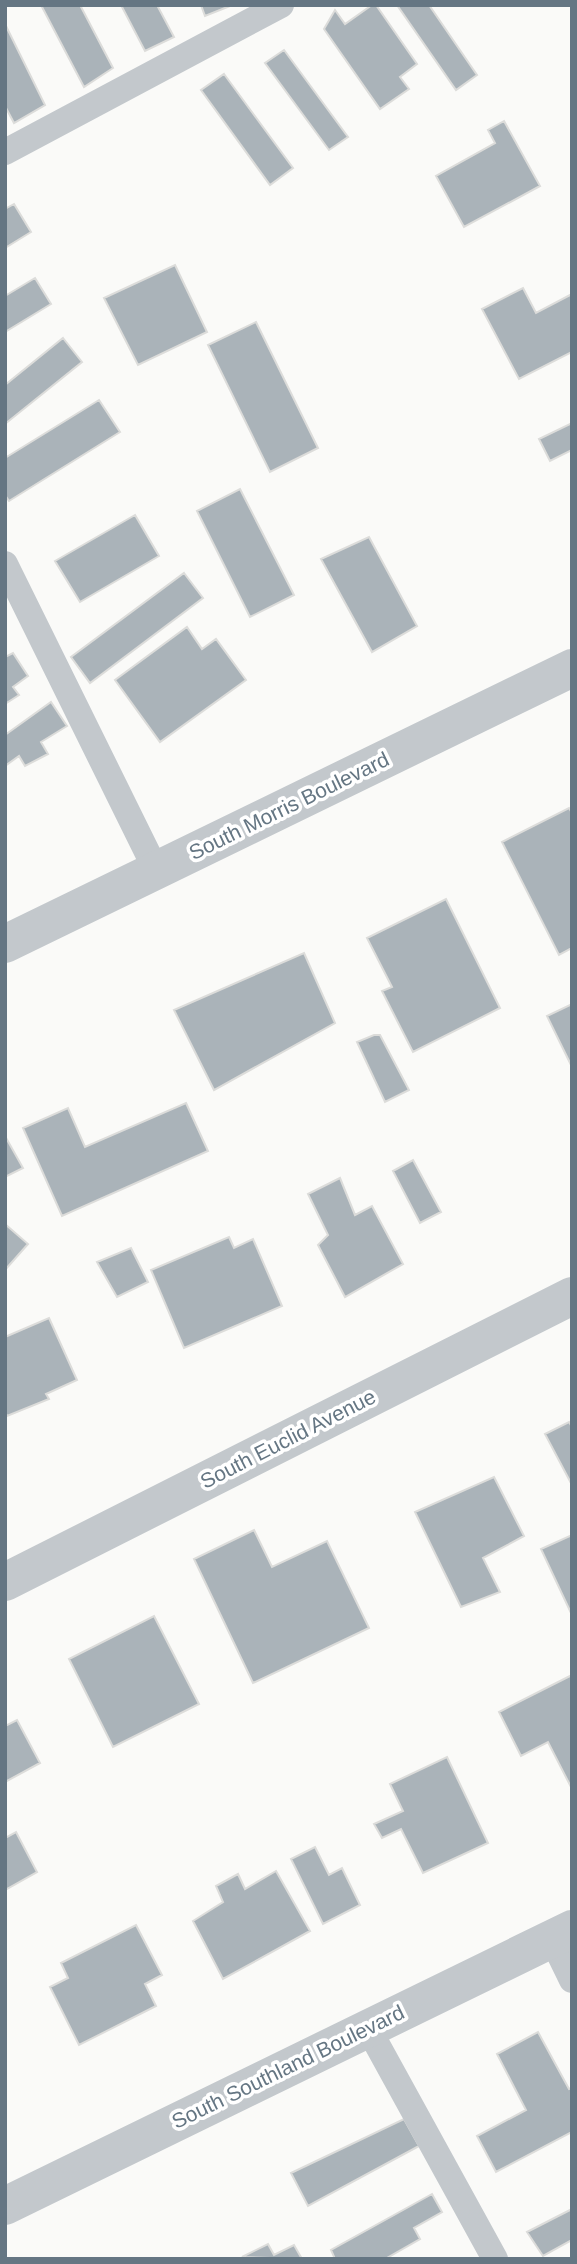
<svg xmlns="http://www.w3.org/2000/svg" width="577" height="2264" viewBox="0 0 577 2264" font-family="Arial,sans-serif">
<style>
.building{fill:#aab3b9;stroke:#dcdcda;stroke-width:2}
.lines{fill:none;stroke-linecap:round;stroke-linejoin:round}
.lane{stroke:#c3c8cc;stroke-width:26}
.street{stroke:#c3c8cc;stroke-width:38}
.labels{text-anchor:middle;stroke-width:7;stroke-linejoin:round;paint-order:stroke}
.street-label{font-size:21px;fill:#657683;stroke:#fff}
</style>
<rect width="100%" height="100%" fill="#fafaf8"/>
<path class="building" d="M 41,5 L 80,5 L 113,68 L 84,87 Z
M 121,5 L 157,5 L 174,37 L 145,51 Z
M 201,5 L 230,5 L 230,6 L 205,16 Z
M 372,5 L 376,5 L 417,64 L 400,77 L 409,89 L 380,109 L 324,29 L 335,10 L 345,24 Z
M 397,5 L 429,5 L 477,75 L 456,90 Z
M 5,24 L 45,105 L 14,123 L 5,106 Z
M 284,50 L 348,137 L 329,150 L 265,63 Z
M 224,74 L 293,168 L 270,185 L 201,90 Z
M 504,121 L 540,186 L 464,227 L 436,176 L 495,143 L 488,130 Z
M 14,204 L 31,232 L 5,248 L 5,209 Z
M 175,265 L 207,332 L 138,365 L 104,298 Z
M 35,278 L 51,304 L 5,332 L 5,296 Z
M 523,288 L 536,313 L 572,294 L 572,352 L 519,379 L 482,309 Z
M 256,322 L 318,448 L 270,472 L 208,345 Z
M 63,338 L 82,362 L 5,424 L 5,385 Z
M 99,400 L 120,432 L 9,501 L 5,495 L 5,458 Z
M 572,423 L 572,450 L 550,461 L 539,439 Z
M 240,489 L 294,595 L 250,617 L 197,511 Z
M 135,515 L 159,556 L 80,602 L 55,561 Z
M 369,537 L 417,626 L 372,652 L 321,559 Z
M 184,573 L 203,598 L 90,683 L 71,657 Z
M 187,627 L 202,649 L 216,639 L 246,680 L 160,742 L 115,680 Z
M 13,653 L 28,676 L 13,687 L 19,695 L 5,704 L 5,657 Z
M 51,702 L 67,726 L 41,742 L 48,754 L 25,766 L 19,756 L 5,766 L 5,735 Z
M 569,808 L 572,813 L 572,948 L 559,955 L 502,842 Z
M 446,899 L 500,1008 L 413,1052 L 382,991 L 392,987 L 367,938 Z
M 304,953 L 335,1023 L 214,1090 L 174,1010 Z
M 572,1004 L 572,1067 L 547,1016 Z
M 374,1035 L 380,1035 L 409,1090 L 385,1102 L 357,1042 Z
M 186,1103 L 208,1151 L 62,1216 L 23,1128 L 68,1108 L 85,1147 Z
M 5,1136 L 23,1168 L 5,1177 Z
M 413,1160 L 441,1212 L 420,1223 L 393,1171 Z
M 340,1178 L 355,1215 L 372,1206 L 403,1264 L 345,1297 L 318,1245 L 328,1235 L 308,1194 Z
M 5,1224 L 28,1244 L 5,1270 Z
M 229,1237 L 234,1248 L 253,1239 L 282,1306 L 184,1348 L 151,1270 Z
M 131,1248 L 148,1282 L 117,1297 L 97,1262 Z
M 49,1318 L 77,1380 L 46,1394 L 49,1399 L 7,1416 L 5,1412 L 5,1337 Z
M 569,1422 L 572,1427 L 572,1485 L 545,1434 Z
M 494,1477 L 524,1536 L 483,1558 L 500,1592 L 461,1607 L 415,1512 Z
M 254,1530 L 272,1567 L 327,1541 L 369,1628 L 253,1683 L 194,1559 Z
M 572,1535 L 572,1613 L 571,1613 L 541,1549 Z
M 154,1616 L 199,1704 L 113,1747 L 69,1659 Z
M 572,1675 L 572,1787 L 571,1787 L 548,1742 L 521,1756 L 499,1712 Z
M 17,1720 L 40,1763 L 5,1782 L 5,1726 Z
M 447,1757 L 488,1843 L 423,1873 L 401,1829 L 382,1838 L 374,1824 L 403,1811 L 390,1784 Z
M 16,1832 L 37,1872 L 5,1890 L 5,1838 Z
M 315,1847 L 329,1875 L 342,1868 L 360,1905 L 323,1924 L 291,1859 Z
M 276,1871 L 310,1931 L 223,1979 L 193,1921 L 223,1902 L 216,1886 L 238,1874 L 245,1889 Z
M 136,1925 L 162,1975 L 145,1984 L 156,2006 L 79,2045 L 50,1987 L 68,1978 L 61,1963 Z
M 538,2032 L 569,2089 L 572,2088 L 572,2132 L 496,2172 L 477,2136 L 526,2110 L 497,2054 Z
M 404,2119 L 419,2146 L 308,2206 L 291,2173 Z
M 432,2194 L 442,2212 L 414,2228 L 420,2239 L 385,2259 L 335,2259 L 331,2250 Z
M 572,2209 L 572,2240 L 543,2256 L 527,2232 Z
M 268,2244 L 274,2255 L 294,2245 L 302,2259 L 242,2257 Z"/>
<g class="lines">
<path class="lane" d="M 5,152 L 281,5
M 5,564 L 156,870
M 552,1939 L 572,1980
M 368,2028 L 495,2259"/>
<path class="street" d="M 5,944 L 572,668
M 5,1582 L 572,1296
M 5,2206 L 572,1929"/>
</g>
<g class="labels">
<g class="street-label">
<text transform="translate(289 806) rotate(-26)" y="7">South Morris Boulevard</text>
<text transform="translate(288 1439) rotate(-27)" y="7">South Euclid Avenue</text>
<text transform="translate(288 2067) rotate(-26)" y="7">South Southland Boulevard</text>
</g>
</g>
<rect width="577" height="2264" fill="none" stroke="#657683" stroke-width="14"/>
</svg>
